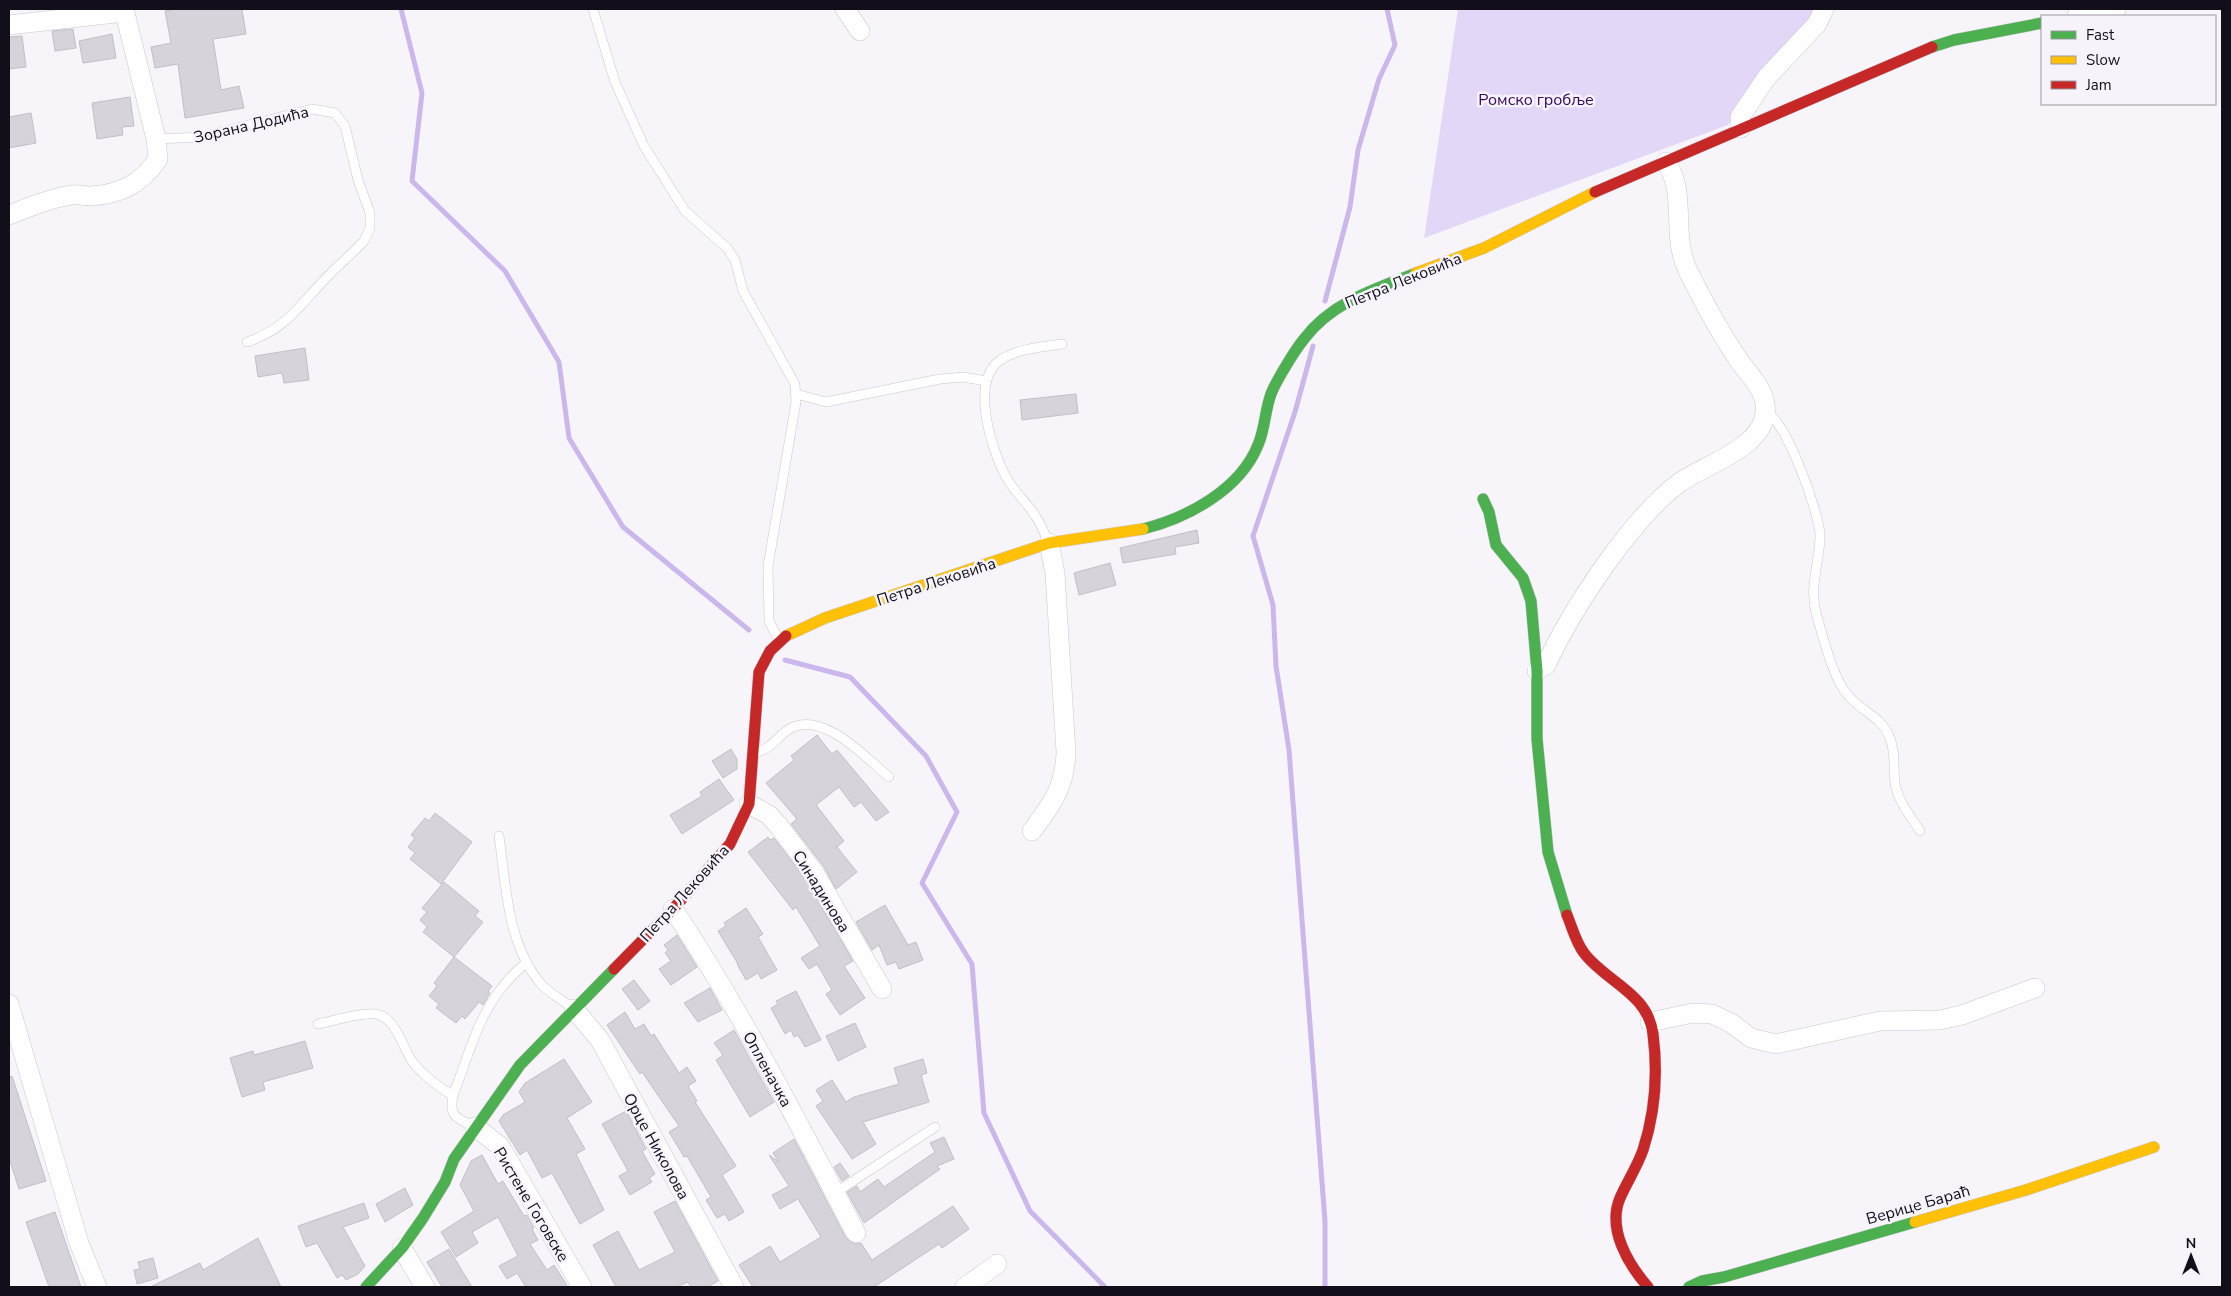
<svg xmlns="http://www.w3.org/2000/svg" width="2231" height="1296" viewBox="0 0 2231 1296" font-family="'Nunito Sans',sans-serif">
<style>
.green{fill:#e3d7f7}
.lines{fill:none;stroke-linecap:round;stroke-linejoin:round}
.stream{stroke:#ccb7ec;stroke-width:5}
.building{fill:#d7d3db;stroke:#c2bfc6}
.lane-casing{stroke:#cac7cf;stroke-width:10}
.street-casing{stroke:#cac7cf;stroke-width:20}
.fast-casing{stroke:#cac7cf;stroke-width:12}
.slow-casing{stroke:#cac7cf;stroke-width:12}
.jam-casing{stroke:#cac7cf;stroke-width:12}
.lane{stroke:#fefefe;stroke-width:9}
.street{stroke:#fefefe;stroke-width:19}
.fast{stroke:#4caf50;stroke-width:11}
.slow{stroke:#ffc107;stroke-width:11}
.jam{stroke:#c62828;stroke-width:11}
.labels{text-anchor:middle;stroke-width:5;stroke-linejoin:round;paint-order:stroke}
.park-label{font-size:16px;fill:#380761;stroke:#f6f4fa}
.street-label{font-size:16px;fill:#130f1a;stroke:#f6f4fa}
</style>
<rect width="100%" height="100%" fill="#f7f5f9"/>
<path class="green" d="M 1458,9 L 1824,9 L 1728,125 L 1424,238 Z"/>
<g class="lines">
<path class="stream" d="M 401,9 L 422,93 L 412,181 L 505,271 L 559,362 L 569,438 L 623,527 L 749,630
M 1325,301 L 1350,207 L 1358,150 L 1379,79 L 1395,45 L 1387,9
M 1313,346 L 1295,412 L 1253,536 L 1273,605 L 1276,666 L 1289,750 L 1325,1221 L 1325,1287
M 785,660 L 850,677 L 926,756 L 957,812 L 922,883 L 972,964 L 984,1113 L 1030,1211 L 1105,1287"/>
</g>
<path class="building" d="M 176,9 L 242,9 L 246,34 L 213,39 L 221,90 L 239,86 L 244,108 L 185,118 L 178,64 L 155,68 L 151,47 L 171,43 L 165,11 Z
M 73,29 L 76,48 L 55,51 L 52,31 Z
M 112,34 L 116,58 L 83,63 L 79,41 Z
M 22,36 L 26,67 L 9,69 L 9,37 Z
M 130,97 L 134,126 L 122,127 L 123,135 L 97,139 L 92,103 Z
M 31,113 L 36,143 L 9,148 L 9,117 Z
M 305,348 L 309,380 L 284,383 L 282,373 L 258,377 L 255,356 Z
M 1076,394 L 1078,413 L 1022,420 L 1020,400 Z
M 1197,530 L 1199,543 L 1175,547 L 1176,554 L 1123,563 L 1120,548 Z
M 1110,563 L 1116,585 L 1079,595 L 1074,573 Z
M 817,735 L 832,754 L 837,750 L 889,812 L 876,821 L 861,802 L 854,807 L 839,787 L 816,805 L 844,841 L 837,847 L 857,872 L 836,889 L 824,867 L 791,824 L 797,819 L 766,783 L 794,760 L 791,756 Z
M 731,749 L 737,759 L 737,769 L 723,778 L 712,761 Z
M 719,779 L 734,800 L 682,834 L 670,815 L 702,796 L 700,792 Z
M 435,813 L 472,842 L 441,884 L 410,859 L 415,853 L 408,847 L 415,838 L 411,835 L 425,818 L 429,821 Z
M 768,837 L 770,840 L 774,838 L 806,880 L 853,961 L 844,966 L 865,998 L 840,1015 L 826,994 L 832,990 L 817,964 L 809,969 L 801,958 L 820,946 L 796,907 L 793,910 L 748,852 Z
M 444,882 L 479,911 L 475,916 L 483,922 L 454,957 L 423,932 L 427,927 L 420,920 L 427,912 L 422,908 Z
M 885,905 L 908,945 L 916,942 L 923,960 L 899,969 L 896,962 L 887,965 L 879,945 L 872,950 L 856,922 Z
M 746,908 L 763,934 L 758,937 L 777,970 L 761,979 L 758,973 L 746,980 L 737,964 L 738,964 L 718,931 L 726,926 L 724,923 Z
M 677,935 L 697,967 L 671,985 L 659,969 L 671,961 L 665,953 L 668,950 L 664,945 Z
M 454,957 L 492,986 L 488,991 L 490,993 L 483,1005 L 479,1002 L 465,1019 L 462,1016 L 456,1023 L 436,1008 L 439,1004 L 429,996 L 437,986 L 434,983 Z
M 634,980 L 650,1001 L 638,1010 L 622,989 Z
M 710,988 L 722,1010 L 698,1022 L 684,1003 Z
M 796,991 L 821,1040 L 805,1047 L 798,1035 L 794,1037 L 791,1030 L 785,1034 L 771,1008 L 778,1004 L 776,1001 Z
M 625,1012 L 635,1029 L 644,1024 L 651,1036 L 654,1034 L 679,1073 L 687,1067 L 696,1081 L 688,1086 L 697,1101 L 695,1102 L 736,1166 L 722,1175 L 744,1212 L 729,1221 L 725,1214 L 717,1218 L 706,1200 L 711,1197 L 687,1156 L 684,1157 L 669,1132 L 679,1126 L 642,1072 L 640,1074 L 607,1025 Z
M 855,1023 L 866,1047 L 838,1061 L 826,1036 Z
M 734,1030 L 774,1102 L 750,1117 L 716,1060 L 723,1055 L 714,1043 Z
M 305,1041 L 313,1068 L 263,1082 L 265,1090 L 242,1097 L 230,1058 L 253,1051 L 254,1055 Z
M 564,1059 L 592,1102 L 567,1118 L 585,1149 L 576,1154 L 604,1210 L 580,1224 L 552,1173 L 542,1178 L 527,1150 L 520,1155 L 499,1121 L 503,1115 L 525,1102 L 519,1092 L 525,1083 Z
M 923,1059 L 927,1073 L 921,1075 L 929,1102 L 863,1122 L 876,1144 L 852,1159 L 816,1106 L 823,1101 L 816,1090 L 832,1080 L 846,1102 L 854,1097 L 899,1084 L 894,1068 Z
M 12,1076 L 46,1181 L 19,1189 L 9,1158 L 9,1077 Z
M 626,1111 L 646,1149 L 642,1151 L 655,1174 L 649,1178 L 652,1182 L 630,1195 L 619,1176 L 628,1171 L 602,1124 Z
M 944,1137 L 954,1159 L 937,1166 L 940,1169 L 864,1223 L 847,1192 L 857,1186 L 860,1192 L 878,1179 L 884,1187 L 935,1152 L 930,1143 Z
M 794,1139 L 846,1238 L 855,1244 L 861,1243 L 872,1260 L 953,1206 L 969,1229 L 942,1248 L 939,1244 L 874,1287 L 753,1287 L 739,1265 L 770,1246 L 780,1262 L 821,1237 L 798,1199 L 780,1209 L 772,1195 L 789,1186 L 769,1155 L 779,1162 L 773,1153 Z
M 482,1155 L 498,1184 L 503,1181 L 524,1216 L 527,1215 L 534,1228 L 532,1229 L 538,1240 L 530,1244 L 547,1270 L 554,1265 L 568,1287 L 526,1287 L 517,1273 L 507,1279 L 499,1266 L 518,1256 L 498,1217 L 472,1232 L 478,1243 L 456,1257 L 441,1232 L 474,1211 L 460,1185 L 471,1161 Z
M 840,1163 L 849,1176 L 842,1181 L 834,1167 Z
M 405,1188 L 413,1205 L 385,1222 L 376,1204 Z
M 675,1201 L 718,1281 L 707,1287 L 691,1287 L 688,1282 L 676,1287 L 616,1287 L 593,1245 L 618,1231 L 639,1270 L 675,1252 L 654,1212 Z
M 364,1203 L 369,1218 L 343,1227 L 365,1266 L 358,1274 L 346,1280 L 342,1275 L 337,1278 L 317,1243 L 306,1247 L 298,1226 Z
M 55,1212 L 81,1287 L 49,1287 L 26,1222 Z
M 258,1238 L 281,1287 L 150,1287 L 200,1263 L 203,1270 Z
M 449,1249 L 472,1287 L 442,1287 L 427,1262 Z
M 153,1258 L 158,1278 L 137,1284 L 134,1270 L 140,1269 L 138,1262 Z"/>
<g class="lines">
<g class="lane-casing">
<path id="lane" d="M 593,9 L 615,82 L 644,146 L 685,211 L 727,248 L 735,260 L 743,291 L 795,384 L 796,402 L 768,566 L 769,621 L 778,639
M 156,139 L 202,137 L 312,109 L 335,113 L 345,126 L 358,180 L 370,213 L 370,228 L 364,241 C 352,254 338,265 326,278 C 299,306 286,329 247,342
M 796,394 L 826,402 L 940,379 L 963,377 L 986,381
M 1766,412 C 1786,420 1819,512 1820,535 C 1820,562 1809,585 1816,613 C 1823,636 1832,676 1847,694 C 1860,711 1881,716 1889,736 C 1897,754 1892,771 1896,788 C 1900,804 1911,817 1920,831
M 1048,541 C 1044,533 1041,524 1036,517 C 1027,502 1014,492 1006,477 C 992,451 970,383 999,361 C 1015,349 1042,347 1062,344
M 756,752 C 771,750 778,735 791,728 C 824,711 866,758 889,777
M 499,836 C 506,886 507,944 541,984 C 549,993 562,1000 572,1007
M 318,1024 C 333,1021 361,1012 375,1014 C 395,1016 402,1046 412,1061 C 423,1076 438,1086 453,1096
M 475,1127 C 468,1123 456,1120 453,1112 C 449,1099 457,1086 461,1074 C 476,1030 489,993 526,963
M 835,1193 L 935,1127"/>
</g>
<g class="street-casing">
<path id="street" d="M 845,9 L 860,31
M 2077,16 L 2116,9
M 9,25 L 124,12
M 1741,128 L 1740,117 L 1767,77 L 1817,24 L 1824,9
M 9,215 C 29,207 49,199 71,195 C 78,194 84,196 91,196 C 121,194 141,184 158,159 L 156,139 L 124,9
M 1537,671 L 1546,665 C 1572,609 1630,520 1679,483 C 1707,463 1771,446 1765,404 C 1763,387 1747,373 1738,359 C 1719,331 1703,301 1688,271 C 1670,233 1688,195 1666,162
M 749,804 L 769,815 L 778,825 L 815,874 L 882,989
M 1032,831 C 1052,804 1065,787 1066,752 L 1055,573 L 1049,543
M 673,909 C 742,1012 798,1123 856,1233
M 9,1004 L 79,1243 L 97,1287
M 574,1009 L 600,1040 L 734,1287
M 1650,1022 L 1693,1013 L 1712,1014 L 1731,1023 L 1751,1038 L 1776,1044 L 1880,1021 L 1940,1020 L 1962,1015 L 2035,988
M 475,1127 L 500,1146 L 582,1287
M 402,1248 L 425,1287
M 965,1287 L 997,1264"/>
</g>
<g class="fast-casing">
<path id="fast" d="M 1932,47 L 1954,40 L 2042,23
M 1483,499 L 1489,512 L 1496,545 L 1523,578 L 1531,601 L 1537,671 L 1537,739 L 1548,852 L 1567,915
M 1143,529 C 1187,518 1240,490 1258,445 C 1265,429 1265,410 1271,394 C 1276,381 1295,350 1304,339 C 1332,302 1375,289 1416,273
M 366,1287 L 402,1248 L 423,1218 L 445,1182 L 454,1159 L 520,1065 L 614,969
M 1689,1287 L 1702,1281 L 1724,1277 L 1915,1222"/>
</g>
<g class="slow-casing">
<path id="slow" d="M 1416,273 L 1484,248 L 1595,192
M 786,636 L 825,618 L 1049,543 L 1143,529
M 1915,1222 L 2026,1190 L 2154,1147"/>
</g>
<g class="jam-casing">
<path id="jam" d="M 1595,192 L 1932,47
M 1567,915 C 1572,927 1576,943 1584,953 C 1606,982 1648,993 1653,1034 C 1658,1073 1655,1113 1643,1150 C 1637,1167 1627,1182 1620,1198 C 1607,1229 1628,1264 1648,1287
M 614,969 L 673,909 L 730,844 L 749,804 L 759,672 L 770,651 L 786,636"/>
</g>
<use href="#lane" class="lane"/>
<use href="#street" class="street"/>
<use href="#fast" class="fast"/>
<use href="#slow" class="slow"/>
<use href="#jam" class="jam"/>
</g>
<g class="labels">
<g class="park-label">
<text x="1536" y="105">Ромско гробље</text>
</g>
<g class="street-label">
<text transform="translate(251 124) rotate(-13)" y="6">Зорана Додића</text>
<text transform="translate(1403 280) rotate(-22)" y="6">Петра Лековића</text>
<text transform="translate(936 581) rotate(-18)" y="6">Петра Лековића</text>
<text transform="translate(822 891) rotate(58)" y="6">Синадинова</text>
<text transform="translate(684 893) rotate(-48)" y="6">Петра Лековића</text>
<text transform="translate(768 1069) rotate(61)" y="6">Опленачка</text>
<text transform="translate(657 1146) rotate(61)" y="6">Орце Николова</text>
<text transform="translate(532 1204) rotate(59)" y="6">Ристене Гоговске</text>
<text transform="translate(1918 1204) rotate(-16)" y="6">Верице Бараћ</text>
</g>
</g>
<rect width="2231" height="1296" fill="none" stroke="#130f1a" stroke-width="20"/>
<rect x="2041" y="15" width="175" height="90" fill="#f6f4fa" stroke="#9b98a0"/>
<rect x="2051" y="31" width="25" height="8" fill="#4caf50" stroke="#9b98a0"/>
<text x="2086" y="40" font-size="15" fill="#130f1a">Fast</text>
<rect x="2051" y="56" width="25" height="8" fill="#ffc107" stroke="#9b98a0"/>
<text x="2086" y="65" font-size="15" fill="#130f1a">Slow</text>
<rect x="2051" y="81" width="25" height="8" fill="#c62828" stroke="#9b98a0"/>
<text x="2086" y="90" font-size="15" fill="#130f1a">Jam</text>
<g transform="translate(2191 1256)" stroke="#f6f4fa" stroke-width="4" paint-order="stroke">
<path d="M0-4L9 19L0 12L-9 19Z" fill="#130f1a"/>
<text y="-8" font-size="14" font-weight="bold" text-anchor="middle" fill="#130f1a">N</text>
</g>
</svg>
